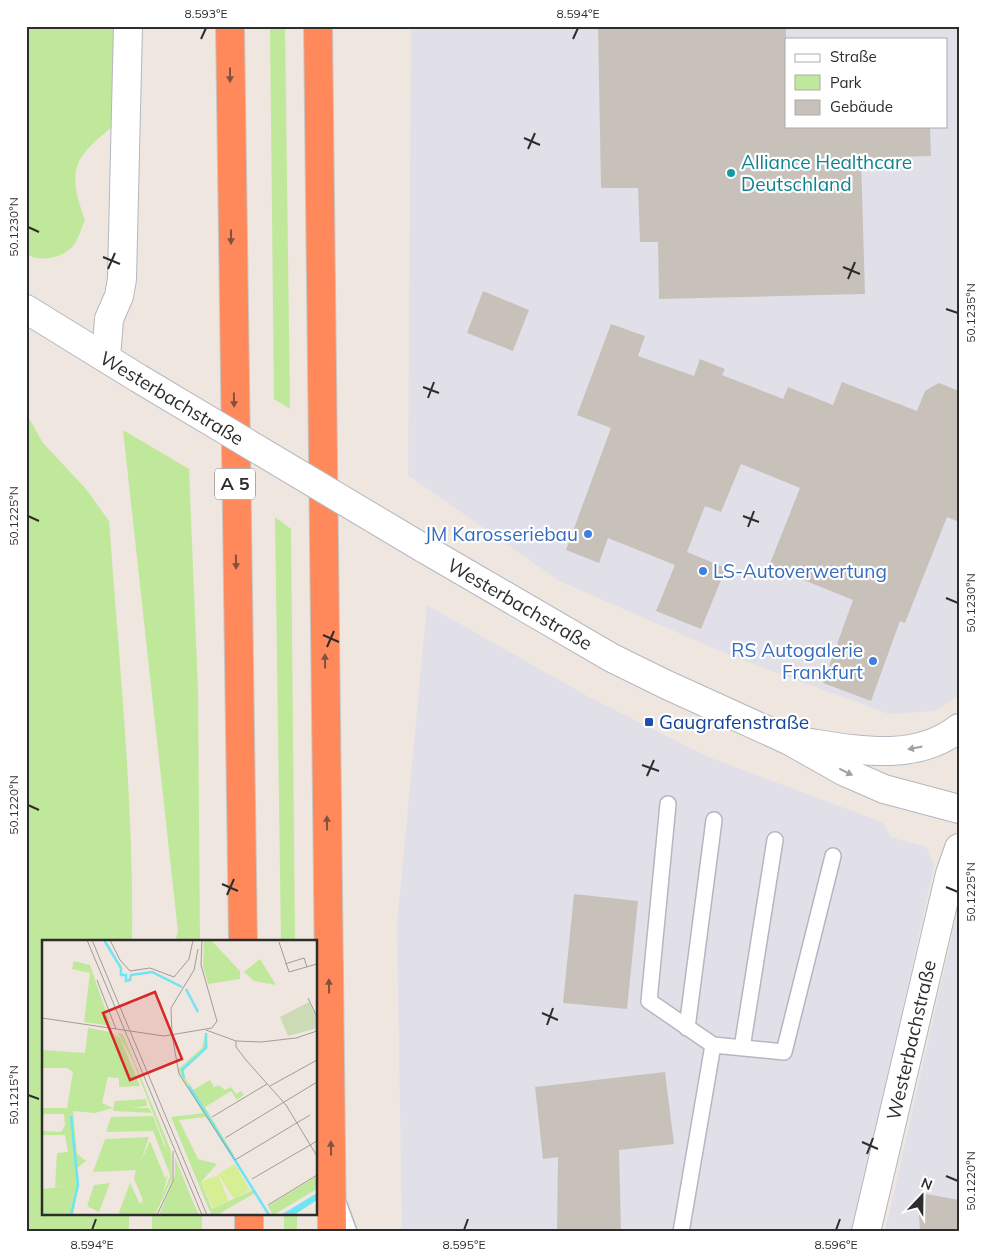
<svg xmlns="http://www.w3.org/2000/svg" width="985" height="1258" viewBox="0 0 985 1258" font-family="Mulish,sans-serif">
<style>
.industrial{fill:#e1e0e8;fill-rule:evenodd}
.green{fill:#c0e89a}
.building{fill:#c8c1ba}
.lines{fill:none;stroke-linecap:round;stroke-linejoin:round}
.lane-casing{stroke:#b3b7c1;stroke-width:18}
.street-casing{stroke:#b3b7c1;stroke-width:30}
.secondary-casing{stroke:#b3b7c1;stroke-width:30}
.highway-casing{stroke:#c8c8c8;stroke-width:30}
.lane{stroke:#fff;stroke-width:15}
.street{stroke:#fff;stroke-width:28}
.secondary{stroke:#fff;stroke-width:28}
.highway{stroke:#ff895a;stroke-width:28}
.secondary-bridge-casing{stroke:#b3b7c1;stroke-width:30;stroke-linecap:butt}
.secondary-bridge{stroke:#fff;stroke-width:28}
.oneway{fill:#81523f}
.oneway2{fill:#a0a0a0}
.ticks{fill:none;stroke:#2d2d2d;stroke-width:2}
.culture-dot{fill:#0f9aa8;stroke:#fff;stroke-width:2}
.shop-dot{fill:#3f7fe0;stroke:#fff;stroke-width:2}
.transit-dot{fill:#1a4fb4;stroke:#fff;stroke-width:2}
.labels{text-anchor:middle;stroke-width:4.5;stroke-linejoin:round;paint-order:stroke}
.shield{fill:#fff;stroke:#6c6c6c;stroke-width:1}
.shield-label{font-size:18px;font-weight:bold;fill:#2d2d2d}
.culture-label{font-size:19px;fill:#0d838f;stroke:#fff;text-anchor:start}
.street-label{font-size:19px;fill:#2d2d2d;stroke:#fff}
.shop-label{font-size:19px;fill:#366cbe;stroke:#fff;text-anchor:end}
.transit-label{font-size:19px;fill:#164399;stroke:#fff;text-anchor:start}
.inset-river{fill:none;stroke:#6ee5f5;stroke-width:2.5}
.inset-road{fill:none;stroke:#a19c98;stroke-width:1}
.view{fill:#d62828;fill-opacity:0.15;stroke:#d62828;stroke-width:2.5}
.inset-edge{fill:none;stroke:#2d2d2d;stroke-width:2.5}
.neatline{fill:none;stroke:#2d2d2d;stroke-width:2}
.ticks-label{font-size:12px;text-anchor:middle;fill:#2d2d2d}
</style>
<rect width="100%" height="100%" fill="#efe6df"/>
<path class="industrial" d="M 411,26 L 959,26 L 958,696 L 936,711 L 889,714 L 734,657 L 559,581 L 408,475 ZM 786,39 L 946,39 L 946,126 L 786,126 Z
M 427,605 L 589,697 L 706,756 L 882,822 L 891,837 L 926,847 L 934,866 L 854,1232 L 402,1232 L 397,925 Z
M 959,905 L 959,1232 L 885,1232 Z"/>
<path class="green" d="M 26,26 L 120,26 L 118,122 C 76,156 65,166 85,220 C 81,228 78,242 71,248 C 59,259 40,262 26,254 Z
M 270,26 L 285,26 L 290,409 L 274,399 Z
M 26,413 L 43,443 L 86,489 L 109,521 C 119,661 134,802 132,942 L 44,942 L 44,1214 L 129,1214 L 129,1232 L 26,1232 Z
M 123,430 L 189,469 L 198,690 L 200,942 L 175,942 L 178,932 Z
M 275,517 L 291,529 L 295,942 L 281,942 Z
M 152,1214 L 202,1214 L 202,1232 L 152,1232 Z
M 284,1214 L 297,1214 L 297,1232 L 284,1232 Z"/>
<path class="building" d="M 598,26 L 786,26 L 786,126 L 930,126 L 931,156 L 861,158 L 865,294 L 659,299 L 658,242 L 640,242 L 638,188 L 601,188 Z
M 483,291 L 529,310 L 513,351 L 467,333 Z
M 611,324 L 645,336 L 638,356 L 694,376 L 700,359 L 725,369 L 722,375 L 783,399 L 788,387 L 833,405 L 842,382 L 917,411 L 925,391 L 933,386 L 939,383 L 959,391 L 959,522 L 947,517 L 905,623 L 900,621 L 871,701 L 823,683 L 853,600 L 769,566 L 800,488 L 741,464 L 721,512 L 705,506 L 687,552 L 726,568 L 701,629 L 656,611 L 675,565 L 608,538 L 599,563 L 566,550 L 611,428 L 577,415 Z
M 574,894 L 638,901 L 627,1009 L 563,1003 Z
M 665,1072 L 674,1144 L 619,1150 L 621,1232 L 557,1232 L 558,1157 L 543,1159 L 535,1087 Z
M 926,1194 L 959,1200 L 959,1232 L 920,1232 L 919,1216 Z"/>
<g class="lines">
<g class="lane-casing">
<path id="lane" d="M 668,804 L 649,1001 L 713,1045
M 687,1028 L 714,820
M 742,1048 L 775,840
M 339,1205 L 349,1232
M 681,1232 L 713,1045 L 784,1052 L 833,856"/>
</g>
<g class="street-casing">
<path id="street" d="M 106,358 L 109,319 L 119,296 L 122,279 L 128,26
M 866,1232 L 950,874 L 959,848"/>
</g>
<g class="secondary-casing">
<path id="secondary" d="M 26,309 L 138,378
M 423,548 L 612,658 L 667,685 L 788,740 L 845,772 L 884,789 L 959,809
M 804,742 C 856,750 915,763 959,728"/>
</g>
<g class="highway-casing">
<path id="highway" d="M 230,26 L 243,942
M 318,26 L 332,1232
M 249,1232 L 249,1214"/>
</g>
<use href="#lane" class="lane"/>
<use href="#street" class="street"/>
<use href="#secondary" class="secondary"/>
<use href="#highway" class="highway"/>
<g class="secondary-bridge-casing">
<path id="secondary-bridge" d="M 138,378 L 423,548"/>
</g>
<use href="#secondary-bridge" class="secondary-bridge"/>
</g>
<defs><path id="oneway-solid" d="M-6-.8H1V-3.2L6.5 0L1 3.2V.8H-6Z" transform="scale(1.25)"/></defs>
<g class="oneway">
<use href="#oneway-solid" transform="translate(230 75) rotate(90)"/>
<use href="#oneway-solid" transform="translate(231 237) rotate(90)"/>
<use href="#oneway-solid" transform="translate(234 400) rotate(89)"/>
<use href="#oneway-solid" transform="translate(236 562) rotate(89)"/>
<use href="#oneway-solid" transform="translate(325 661) rotate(-91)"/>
<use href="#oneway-solid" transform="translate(327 823) rotate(-91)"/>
<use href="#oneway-solid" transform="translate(329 986) rotate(-91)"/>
<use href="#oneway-solid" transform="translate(331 1148) rotate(-91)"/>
</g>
<g class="oneway2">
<use href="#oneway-solid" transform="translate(915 748) rotate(169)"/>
<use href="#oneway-solid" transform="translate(846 772) rotate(26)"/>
</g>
<path class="ticks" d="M 201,39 L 206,28M 573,39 L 578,28M 524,138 L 540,145M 528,149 L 535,133M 28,227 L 39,232M 103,257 L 120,264M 843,267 L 860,274M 108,269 L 115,253M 848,279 L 855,262M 946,309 L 958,313M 423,387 L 439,393M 428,398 L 434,382M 28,516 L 39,521M 743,516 L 759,522M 748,527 L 754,511M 946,598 L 958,603M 323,635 L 339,642M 327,647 L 334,631M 642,765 L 659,771M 647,776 L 654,760M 28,805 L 39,810M 222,884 L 238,891M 946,887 L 958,892M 227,895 L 234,879M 542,1013 L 558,1020M 547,1025 L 553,1008M 28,1095 L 39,1099M 862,1142 L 878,1149M 867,1154 L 873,1138M 946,1176 L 958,1181M 92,1230 L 96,1219M 464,1230 L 468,1219M 836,1230 L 840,1219"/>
<circle class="culture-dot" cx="731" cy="173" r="5"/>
<g class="shop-dot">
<circle cx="588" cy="534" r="5"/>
<circle cx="703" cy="571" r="5"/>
<circle cx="873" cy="661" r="5"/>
</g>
<rect class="transit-dot" x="644" y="717" width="10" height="10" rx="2.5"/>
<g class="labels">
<rect class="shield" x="215" y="468.5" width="40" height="31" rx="4"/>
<g class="shield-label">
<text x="235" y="490">A 5</text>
</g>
<g class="culture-label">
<text x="741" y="169">Alliance Healthcare<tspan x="741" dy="22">Deutschland</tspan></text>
</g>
<g class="street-label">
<text transform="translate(172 398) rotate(31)" y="7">Westerbachstraße</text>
<text transform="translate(520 604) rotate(30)" y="7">Westerbachstraße</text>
<text transform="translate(911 1040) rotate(-77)" y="7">Westerbachstraße</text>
</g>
<g class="shop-label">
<text x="578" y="541">JM Karosseriebau</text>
<text x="713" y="578" text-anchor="start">LS-Autoverwertung</text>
<text x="863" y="657">RS Autogalerie<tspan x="863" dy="22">Frankfurt</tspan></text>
</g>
<g class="transit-label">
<text x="659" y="729">Gaugrafenstraße</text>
</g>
</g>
<g transform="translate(42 940)">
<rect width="275" height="275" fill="#efe6df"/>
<path d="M 162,0 L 169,0 L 198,31 L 198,39 L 166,44 L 161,26 ZM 218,19 L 234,45 L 212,41 L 202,32 ZM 32,21 L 48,25 L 69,86 L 42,82 L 48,33 L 30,29 ZM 46,88 L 68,92 L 78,98 L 98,146 L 77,147 L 77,138 L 66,137 L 60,163 L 71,168 L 73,161 L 104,159 L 105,166 L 89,168 L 107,168 L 110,173 L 72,171 L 71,168 L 53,173 L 31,171 L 35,214 L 44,221 L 35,228 L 37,243 L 31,275 L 4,275 L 0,273 L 0,249 L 25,246 L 13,247 L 15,213 L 26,212 L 23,195 L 0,195 L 0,191 L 19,192 L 23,185 L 22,174 L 0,174 L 0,168 L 25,168 L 31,132 L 25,128 L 0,128 L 0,110 L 43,113 ZM 76,93 L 81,94 L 86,106 L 129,211 L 130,239 L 113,275 L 76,275 L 88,243 L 98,264 L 101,260 L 92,239 L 94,230 L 51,232 L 63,199 L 107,197 L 99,221 L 108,201 L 123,238 L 126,235 L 120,255 L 128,237 L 123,204 L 90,119 ZM 163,95 L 166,107 L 142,128 L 141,135 L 151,150 L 168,140 L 172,147 L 177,145 L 183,150 L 189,147 L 194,154 L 199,151 L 202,155 L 195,160 L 189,151 L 163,167 L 192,215 L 191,217 L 164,177 L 137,180 L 156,219 L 175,224 L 159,242 L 170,269 L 211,250 L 213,253 L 175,275 L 170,275 L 166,267 L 129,177 L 161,173 L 135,130 L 160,108 ZM 111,176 L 126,215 L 127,232 L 111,191 L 64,192 L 69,177 ZM 133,217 L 149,257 L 157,275 L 117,275 L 133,235 ZM 275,236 L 275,249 L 231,275 L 226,266 ZM 68,243 L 57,272 L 45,266 L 52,245 Z" fill="#c0e89a"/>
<path d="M 267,62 L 275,79 L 275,88 L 246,96 L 238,77 Z" fill="#ccdab5"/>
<path d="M 193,224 L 208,250 L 192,259 L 176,234 ZM 176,235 L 187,262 L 171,268 L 159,242 Z" fill="#d6ef95"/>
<path d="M 275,253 L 275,260 L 252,275 L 239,275 Z" fill="#6ee5f5"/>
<path class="inset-river" d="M 62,0 L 79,28 L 79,35 L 84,35 L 84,41 L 88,40 L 89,35 L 110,32 L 140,47M 144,49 L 156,72M 142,138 L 140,130 L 164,108 L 164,93M 147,146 L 227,275M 29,176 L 36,245 L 29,275"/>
<path class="inset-road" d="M 45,0 L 160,275M 50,0 L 165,275M 68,0 L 78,20 L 88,31 L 108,28 L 132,37 L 147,19 L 151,0M 237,2 L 247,32 L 275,24M 243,24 L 262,18 L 265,27M 55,40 L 74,89M 266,58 L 275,77M 0,78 L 122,96 L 170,88 L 175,81 L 159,25 L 160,0M 164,90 L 194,101 L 219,102 L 254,98 L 275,91M 130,95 L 137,134 L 193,220 L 268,175M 130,95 L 129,68 L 152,30 L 156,9M 194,101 L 194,107 L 204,120 L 244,165 L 275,216M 228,146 L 275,120M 170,177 L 225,144M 183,198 L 275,142M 210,239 L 275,201M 226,265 L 275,235M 115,275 L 131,241 L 131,211"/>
<path class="view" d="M 113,52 L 140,119 L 88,140 L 61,73 Z"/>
<rect width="275" height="275" class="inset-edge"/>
</g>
<rect width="985" height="1258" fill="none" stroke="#ffffff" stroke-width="55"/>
<rect x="785" y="38" width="162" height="90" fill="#ffffff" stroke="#ababab"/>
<rect x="795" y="54" width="25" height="8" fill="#ffffff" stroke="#ababab"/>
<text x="830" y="62" font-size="15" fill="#2d2d2d">Straße</text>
<rect x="795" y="75" width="25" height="15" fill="#c0e89a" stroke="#ababab"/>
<text x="830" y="88" font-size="15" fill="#2d2d2d">Park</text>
<rect x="795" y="100" width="25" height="15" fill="#c8c1ba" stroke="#ababab"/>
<text x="830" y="112" font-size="15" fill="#2d2d2d">Gebäude</text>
<g transform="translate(922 1196) rotate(22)" stroke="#ffffff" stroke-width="4" paint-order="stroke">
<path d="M0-4L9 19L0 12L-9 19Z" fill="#2d2d2d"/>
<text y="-8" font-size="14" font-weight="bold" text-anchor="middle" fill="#2d2d2d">N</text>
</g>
<rect x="28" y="28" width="930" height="1202" class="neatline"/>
<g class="ticks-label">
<text x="206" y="18">8.593°E</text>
<text x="578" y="18">8.594°E</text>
<text transform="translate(14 227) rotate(-90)" y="4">50.1230°N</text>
<text transform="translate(971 313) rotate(-90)" y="4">50.1235°N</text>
<text transform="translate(14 516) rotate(-90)" y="4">50.1225°N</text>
<text transform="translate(971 603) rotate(-90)" y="4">50.1230°N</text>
<text transform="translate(14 805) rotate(-90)" y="4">50.1220°N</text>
<text transform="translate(971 892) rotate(-90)" y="4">50.1225°N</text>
<text transform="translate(14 1095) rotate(-90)" y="4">50.1215°N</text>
<text transform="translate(971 1181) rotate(-90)" y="4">50.1220°N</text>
<text x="92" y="1249">8.594°E</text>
<text x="464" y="1249">8.595°E</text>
<text x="836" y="1249">8.596°E</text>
</g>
</svg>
